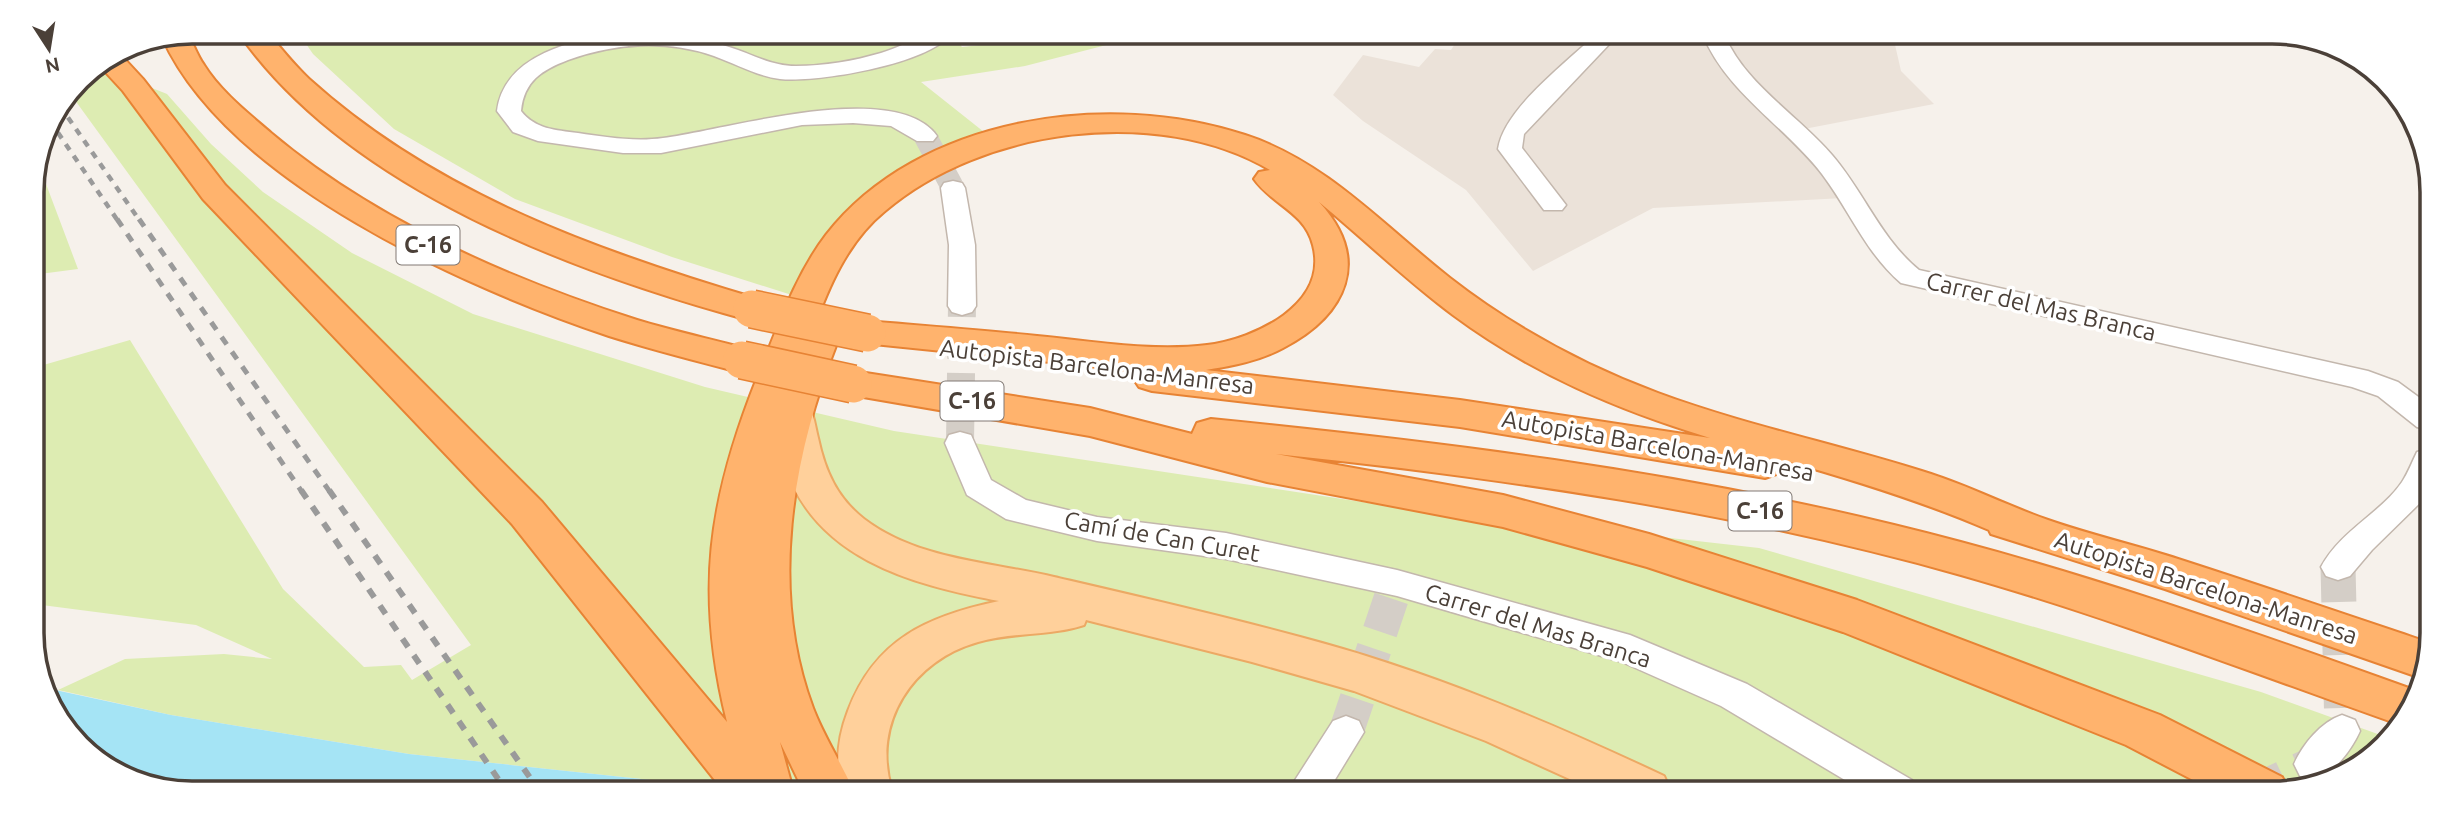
<svg xmlns="http://www.w3.org/2000/svg" width="2464" height="825" viewBox="0 0 2464 825" font-family="Ubuntu,sans-serif">
<style>
.residential{fill:#ebe2d9}
.green{fill:#ddecb2}
.water{fill:#a5e4f5}
.lines{fill:none;stroke-linecap:round;stroke-linejoin:round}
.street-tunnel-far2{stroke:#d4cec7;stroke-width:23;stroke-dasharray:23 11;stroke-linecap:butt}
.street-tunnel-far1{stroke:#d4cec7;stroke-width:28;stroke-dasharray:28 14;stroke-linecap:butt}
.street-tunnel{stroke:#d4cec7;stroke-width:35;stroke-dasharray:35 18;stroke-linecap:butt}
.street-casing{stroke:#c3b7ad;stroke-width:3}
.primary-casing{stroke:#eca964;stroke-width:4}
.highway-casing{stroke:#e78334;stroke-width:4}
.street{fill:#fff;fill-rule:evenodd}
.primary{fill:#ffd09b;fill-rule:evenodd}
.highway{fill:#ffb36d;fill-rule:evenodd}
.rail-far2{stroke:#9a9a9a;stroke-width:4.5;stroke-dasharray:7 7;stroke-linecap:butt}
.rail-far1{stroke:#9a9a9a;stroke-width:5;stroke-dasharray:9 9;stroke-linecap:butt}
.rail{stroke:#9a9a9a;stroke-width:6;stroke-dasharray:10 10;stroke-linecap:butt}
.highway-bridge-casing{stroke:#e78334;stroke-width:40;stroke-linecap:butt}
.highway-bridge{stroke:#ffb36d;stroke-width:37}
.labels{text-anchor:middle;stroke-width:7;stroke-linejoin:round;paint-order:stroke}
.shield{fill:#fff;stroke:#817974;stroke-width:2}
.shield-label{font-size:23px;font-weight:bold;fill:#4b4038}
.street-label{font-size:24px;fill:#4b4038;stroke:#fff}
.rim{fill:none;stroke:#4b4038;stroke-width:3.5}
</style>
<rect width="100%" height="100%" fill="#f6f1eb"/>
<path class="residential" d="M 1451,35 L 1893,36 L 1901,71 L 1934,104 L 1804,129 L 1862,197 L 1653,208 L 1533,271 L 1466,190 L 1363,121 L 1333,95 L 1363,55 L 1419,67 L 1435,49 L 1451,50 L 1460,36 Z"/>
<path class="green" d="M 298,32 L 950,33 L 962,47 L 1045,38 L 1118,42 L 1025,66 L 921,82 L 984,132 C 884,163 848,210 795,296 L 672,257 L 515,199 L 394,129 L 313,54 Z
M 97,66 L 167,94 L 211,144 L 263,192 L 352,253 L 473,314 L 705,387 L 894,431 L 1395,507 L 1759,548 L 2261,692 L 2386,737 L 2370,760 L 2283,793 L 693,789 L 679,783 L 409,754 L 171,715 L 58,690 L 125,659 L 224,654 L 272,659 L 196,625 L 34,604 L 33,368 L 130,340 L 283,589 L 364,667 L 401,665 L 412,680 L 471,645 L 69,92 L 79,78 Z
M 37,160 L 78,269 L 32,275 L 32,181 Z"/>
<path class="water" d="M 46,688 L 171,715 L 409,754 L 679,783 L 693,789 L 150,788 L 71,739 Z"/>
<g class="lines">
<path class="street-tunnel-far2" d="M 925,136 L 953,188"/>
<path class="street-tunnel-far1" d="M 960,443 L 962,306"/>
<path class="street-tunnel" d="M 2338,567 L 2342,731
M 1346,732 L 1392,596
M 2252,793 L 2313,764"/>
<g class="street-casing">
<path id="street" d="M 623,33 C 660,33 694,35 729,47 C 752,54 771,66 796,66 C 824,66 854,61 881,53 C 910,44 921,33 952,33 C 930,64 817,83 780,79 C 757,76 736,64 714,56 C 664,39 617,43 568,60 C 542,70 524,81 521,111 C 535,129 555,130 578,133 C 605,137 635,142 663,138 C 722,131 896,77 937,136 L 933,141 L 917,141 L 891,126 L 853,123 L 802,125 L 661,153 L 623,153 L 538,141 L 513,132 L 497,111 C 504,54 575,39 623,33 Z
M 1595,35 L 1618,35 L 1524,134 L 1522,148 L 1566,205 L 1562,210 L 1544,210 L 1498,149 C 1504,109 1565,64 1595,35 Z
M 1703,35 L 1725,36 C 1745,84 1799,116 1832,155 C 1864,192 1881,239 1919,270 L 2368,371 L 2398,382 L 2428,404 L 2428,430 L 2417,427 L 2378,396 L 2352,387 L 1901,283 C 1865,252 1850,211 1822,174 C 1786,127 1726,92 1703,35 Z
M 953,181 L 962,183 L 965,188 L 975,245 L 976,306 L 972,312 L 962,315 L 952,312 L 948,306 L 949,245 L 941,188 L 944,183 Z
M 960,432 L 971,435 L 991,480 L 1026,500 L 1097,517 L 1226,533 L 1397,570 L 1630,635 L 1747,684 L 1912,780 L 1918,792 L 1865,792 L 1721,706 L 1622,662 L 1397,596 L 1226,559 L 1097,541 L 1006,519 L 967,495 L 945,443 L 949,435 Z
M 2428,449 L 2428,493 L 2424,499 L 2372,550 L 2350,576 L 2338,580 L 2326,576 L 2321,567 C 2341,530 2381,513 2402,482 C 2408,473 2412,462 2417,452 Z
M 2342,715 L 2355,720 L 2360,731 C 2351,751 2334,773 2313,781 L 2300,776 L 2294,764 C 2303,744 2321,722 2342,715 Z
M 1346,716 L 1359,721 L 1364,732 L 1328,791 L 1288,791 L 1333,721 Z"/>
</g>
<g class="primary-casing">
<path id="primary" d="M 794,399 L 808,403 C 814,415 815,426 818,438 C 825,471 837,498 864,519 C 918,560 990,562 1054,577 C 1136,596 1219,615 1300,637 C 1426,670 1547,721 1664,776 L 1671,792 L 1596,791 L 1486,741 L 1354,691 L 1252,662 L 1086,620 L 1084,625 C 1050,636 1013,632 978,642 C 913,660 871,723 892,790 L 842,790 C 835,763 838,737 848,711 C 875,639 928,616 999,601 C 910,584 812,558 783,460 C 778,442 771,420 780,403 Z"/>
</g>
<g class="highway-casing">
<path id="highway" d="M 187,32 C 193,43 197,55 204,65 C 220,91 248,113 271,133 C 374,220 509,279 637,320 C 676,332 716,340 755,351 L 761,360 L 755,369 L 742,373 C 698,361 653,350 609,336 C 466,288 227,182 162,37 Z
M 238,32 L 267,32 C 280,47 294,65 309,79 C 437,195 602,253 765,301 L 770,309 L 765,317 L 752,321 C 575,273 347,189 238,32 Z
M 118,52 L 143,79 L 225,185 L 542,502 L 727,722 C 695,593 708,501 757,378 C 777,330 794,277 826,235 C 919,116 1109,90 1245,135 C 1326,161 1385,227 1450,278 C 1513,327 1583,365 1658,393 C 1747,426 1841,445 1931,474 C 1971,487 2008,506 2048,520 C 2091,535 2135,545 2178,559 C 2262,586 2344,614 2427,642 L 2427,675 L 2424,679 L 2165,589 L 1991,534 L 1989,530 C 1922,501 1854,480 1783,460 L 1785,463 L 1779,473 L 1765,478 L 1460,427 L 1152,391 L 1139,387 L 1133,378 L 1137,371 L 854,342 L 849,333 L 854,324 L 867,321 C 924,326 980,330 1037,336 C 1093,341 1150,352 1207,345 C 1254,339 1329,305 1313,245 C 1305,212 1271,204 1254,179 L 1259,172 L 1270,170 C 1158,104 982,128 885,211 C 847,242 828,288 812,333 L 819,331 L 832,334 L 837,343 C 792,457 769,590 813,708 C 824,737 841,762 853,790 L 803,790 L 780,742 L 793,790 L 722,789 L 512,524 L 203,199 L 123,91 L 99,65 ZM 1319,202 C 1364,239 1406,280 1453,315 C 1531,373 1618,410 1710,438 L 1460,400 L 1206,370 C 1232,366 1259,361 1283,348 C 1347,315 1372,259 1319,202 Z
M 853,371 L 1090,408 L 1192,434 L 1197,423 L 1211,419 C 1440,442 1670,470 1894,525 C 2072,568 2245,629 2417,691 L 2395,723 C 2251,672 2109,617 1961,575 C 1738,512 1506,478 1276,454 L 1503,495 L 1649,534 L 1857,600 L 2160,715 L 2282,777 L 2289,791 L 2218,793 L 2126,745 L 1843,632 L 1647,567 L 1503,527 L 1267,482 L 1090,436 L 840,393 L 834,384 L 840,375 Z"/>
</g>
<use href="#street" class="street"/>
<use href="#primary" class="primary"/>
<use href="#highway" class="highway"/>
<path class="rail-far2" d="M 60,106 L 140,221
M 50,121 L 118,221"/>
<path class="rail-far1" d="M 117,219 L 302,492
M 139,219 L 330,492"/>
<path class="rail" d="M 301,490 L 505,789
M 329,490 L 538,789"/>
<g class="highway-bridge-casing">
<path id="highway-bridge" d="M 752,309 L 867,333
M 742,360 L 853,384"/>
</g>
<use href="#highway-bridge" class="highway-bridge"/>
</g>
<g class="labels">
<g class="shield">
<rect x="396.5" y="225.5" width="63" height="39" rx="5"/>
<rect x="940.5" y="381.5" width="63" height="39" rx="5"/>
<rect x="1728.5" y="491.5" width="63" height="39" rx="5"/>
</g>
<g class="shield-label">
<text x="428" y="253">C-16</text>
<text x="972" y="409">C-16</text>
<text x="1760" y="519">C-16</text>
</g>
<g class="street-label">
<text transform="translate(2041 307) rotate(13)" y="8">Carrer del Mas Branca</text>
<text transform="translate(1097 367) rotate(7)" y="8">Autopista Barcelona-Manresa</text>
<text transform="translate(1658 446) rotate(10)" y="8">Autopista Barcelona-Manresa</text>
<text transform="translate(1162 537) rotate(10)" y="8">Camí de Can Curet</text>
<text transform="translate(2206 588) rotate(18)" y="8">Autopista Barcelona-Manresa</text>
<text transform="translate(1538 626) rotate(17)" y="8">Carrer del Mas Branca</text>
</g>
</g>
<path d="M0 0H2464V825H0ZM192 44H2272A148 148 0 0 1 2420 192V633A148 148 0 0 1 2272 781H192A148 148 0 0 1 44 633V192A148 148 0 0 1 192 44Z" fill="#fff" fill-rule="evenodd"/>
<path class="rim" d="M192 44H2272A148 148 0 0 1 2420 192V633A148 148 0 0 1 2272 781H192A148 148 0 0 1 44 633V192A148 148 0 0 1 192 44Z"/>
<g transform="translate(49 49) rotate(168)" stroke="#ffffff" stroke-width="5" paint-order="stroke">
<path d="M0-5L12 26L0 18L-12 26Z" fill="#4b4038"/>
<text y="-10" font-size="19" font-weight="bold" text-anchor="middle" fill="#4b4038">N</text>
</g>
</svg>
